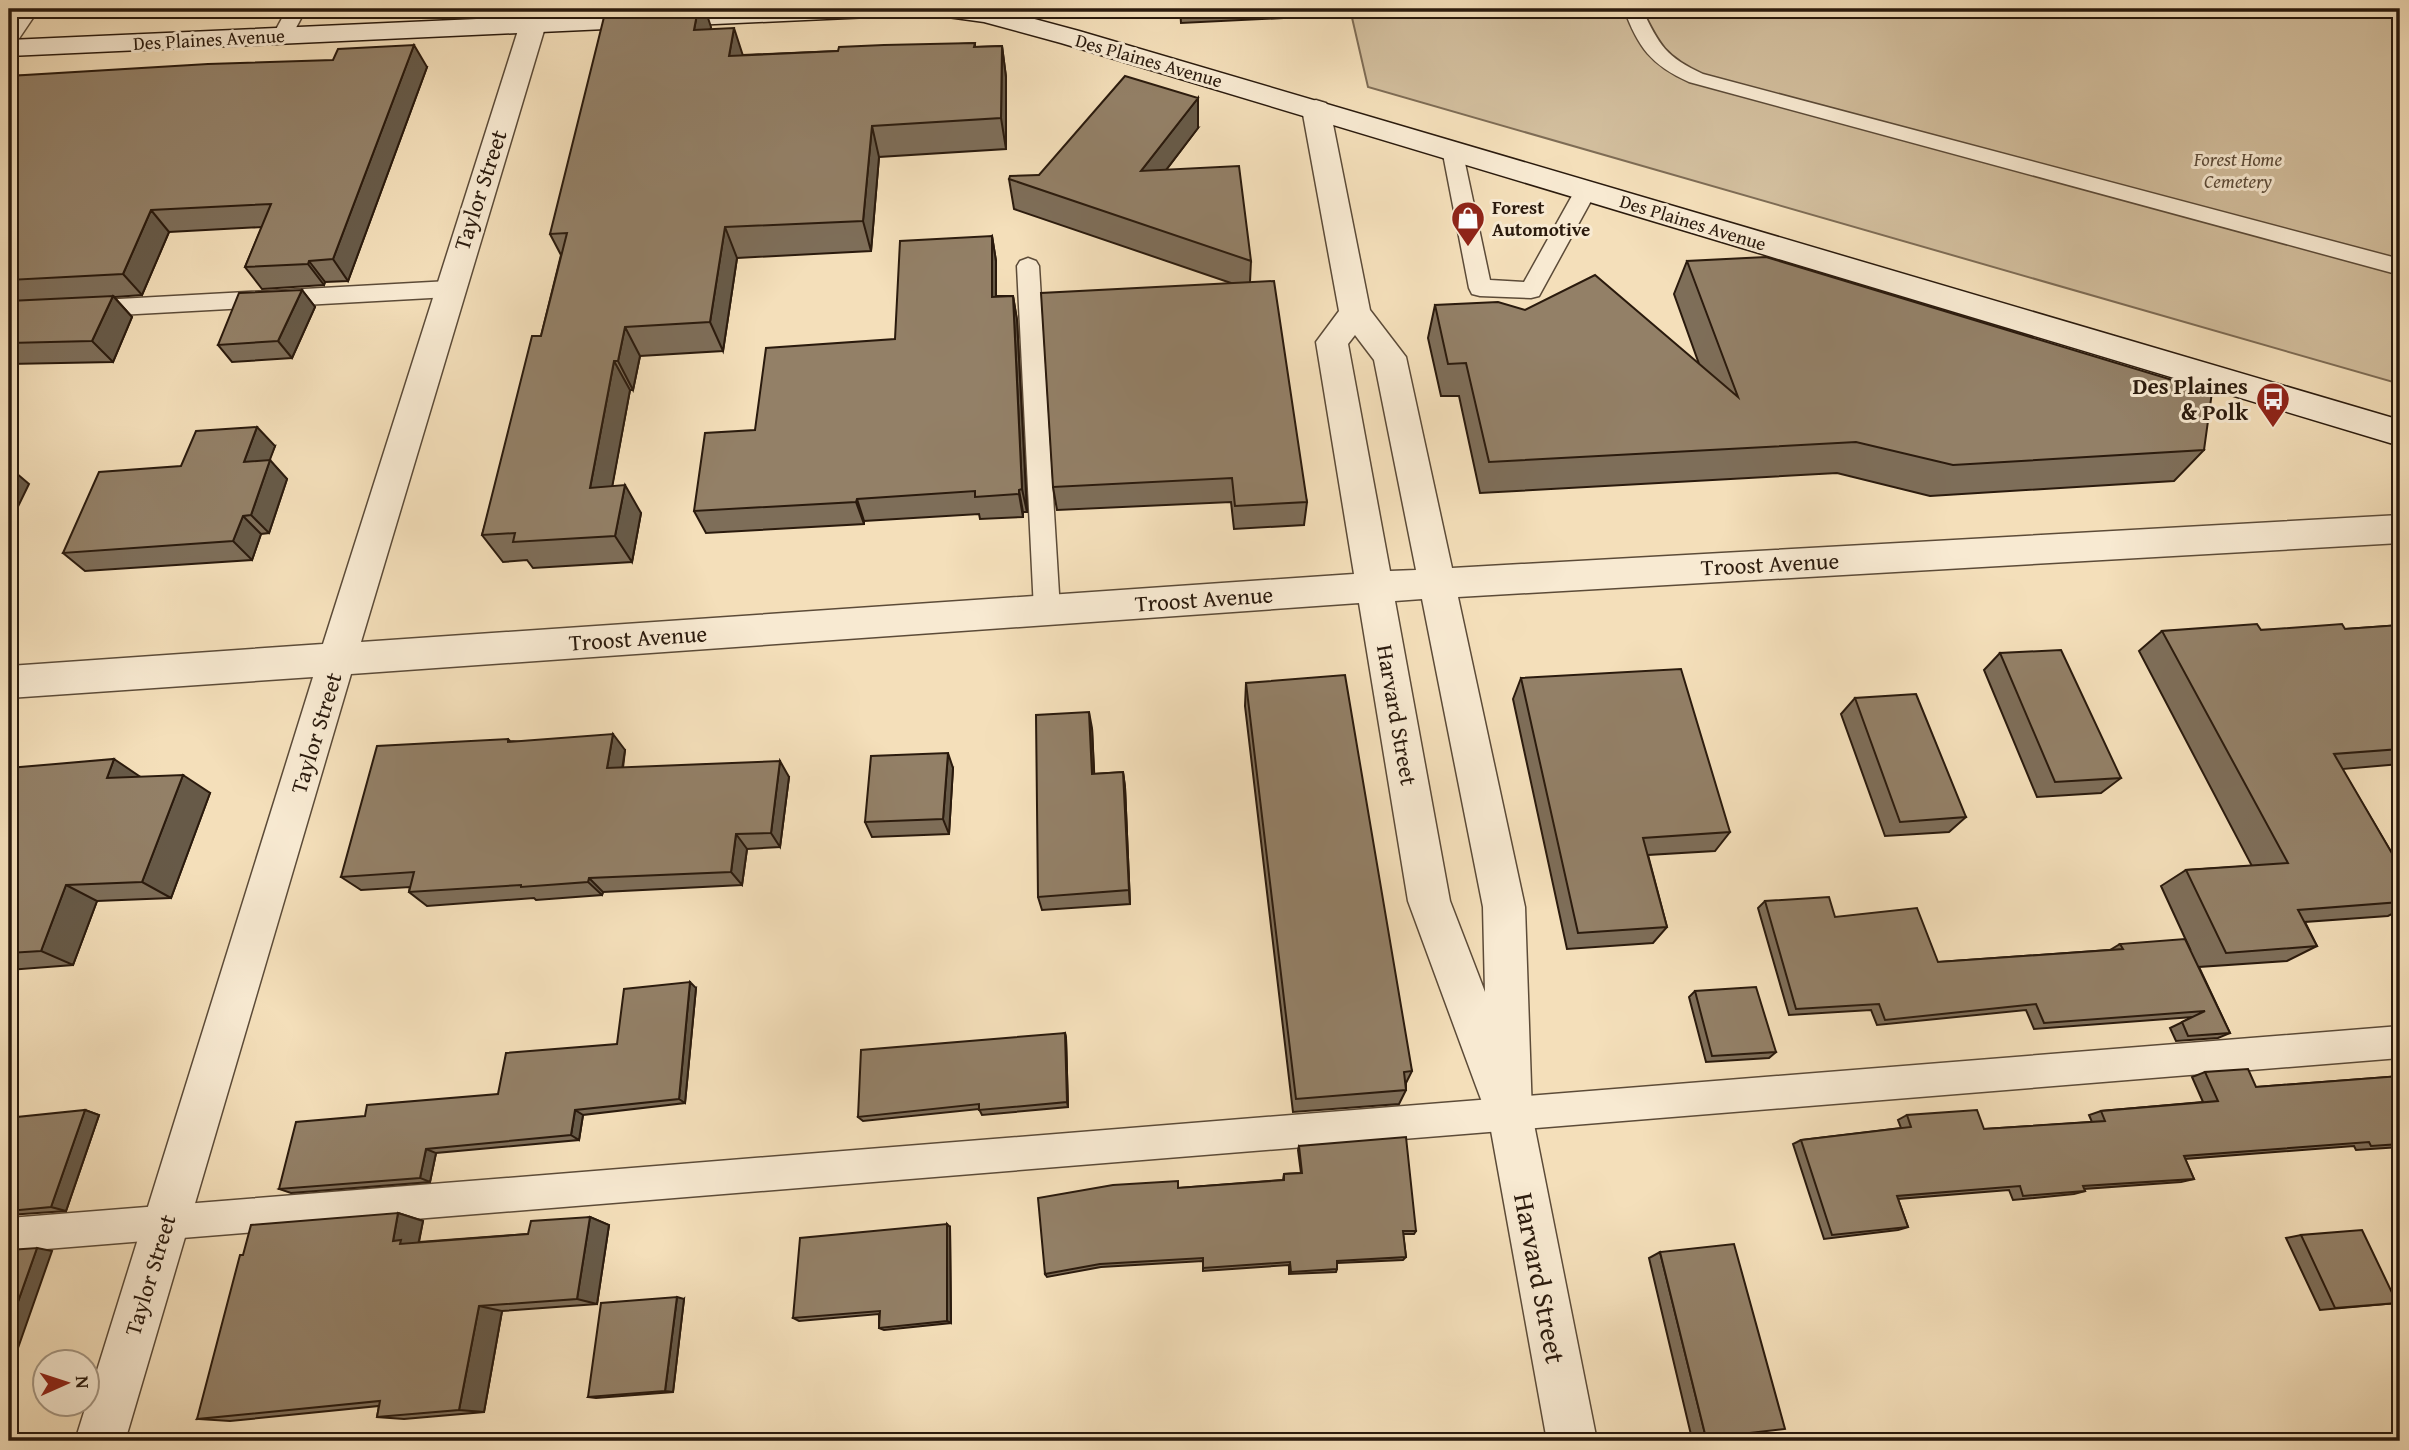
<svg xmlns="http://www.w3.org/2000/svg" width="2409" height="1450" viewBox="0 0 2409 1450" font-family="'Gentium Book Plus',serif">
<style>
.green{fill:#d2be9d;stroke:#7e6c55;stroke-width:2}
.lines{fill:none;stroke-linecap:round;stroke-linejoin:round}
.lane-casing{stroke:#5c4b38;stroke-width:3}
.street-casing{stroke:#5c4b38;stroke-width:3}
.secondary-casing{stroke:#2a1a0d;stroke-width:3}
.lane{fill:#f8ead2;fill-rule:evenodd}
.street{fill:#f8ead2;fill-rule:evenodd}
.secondary{fill:#f8ead2;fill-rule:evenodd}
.wall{fill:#7e6e59;stroke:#2a1a0d;stroke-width:2}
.shaded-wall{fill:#675a48;stroke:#2a1a0d;stroke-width:2}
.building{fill:#938067;stroke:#2a1a0d;stroke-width:2}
.labels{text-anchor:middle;stroke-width:6;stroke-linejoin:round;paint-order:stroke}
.far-street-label{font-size:19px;fill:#2a1a0d;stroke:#f8ead2}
.far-park-label{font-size:19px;font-style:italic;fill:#5c4b38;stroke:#f8ead2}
.far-poi-label{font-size:19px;font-weight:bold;fill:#2a1a0d;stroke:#f8ead2;text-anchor:start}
.street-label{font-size:23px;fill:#2a1a0d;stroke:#f8ead2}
.poi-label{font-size:23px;font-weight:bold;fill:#2a1a0d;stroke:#f8ead2;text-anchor:end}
.near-street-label{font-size:28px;fill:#2a1a0d;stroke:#f8ead2}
</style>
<rect width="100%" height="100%" fill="#f4dfba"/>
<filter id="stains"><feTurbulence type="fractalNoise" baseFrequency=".00286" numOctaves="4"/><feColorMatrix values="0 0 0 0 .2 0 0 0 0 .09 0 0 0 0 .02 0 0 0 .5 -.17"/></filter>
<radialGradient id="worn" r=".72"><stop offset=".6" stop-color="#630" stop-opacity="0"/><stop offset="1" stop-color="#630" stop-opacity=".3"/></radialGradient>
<path class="green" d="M 1350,9 L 2400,9 L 2400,384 L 1368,87 Z"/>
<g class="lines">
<g class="lane-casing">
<path id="lane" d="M 20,9 L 39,9 L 16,43 L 9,45 L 9,25 Z
M 287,9 L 306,9 L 290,39 L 283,41 L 273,35 Z
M 1624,9 L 1642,9 C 1659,45 1666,57 1703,74 L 2400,259 L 2400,275 L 1689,82 C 1651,65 1638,47 1624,9 Z
M 1452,142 L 1459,144 L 1462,149 L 1490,280 L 1524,282 L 1578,185 L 1594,185 L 1597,190 L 1539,296 L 1531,298 L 1480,296 L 1472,294 L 1469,288 L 1442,149 L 1445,144 Z
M 1028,258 L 1036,261 L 1039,266 L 1060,610 L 1056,618 L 1047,621 L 1038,618 L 1034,610 L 1017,266 L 1020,261 Z
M 449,281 L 457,283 L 460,289 L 457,295 L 449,297 L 9,321 L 9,305 Z
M 2400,1026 L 2400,1058 L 9,1252 L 9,1218 Z"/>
</g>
<g class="street-casing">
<path id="street" d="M 533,16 L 542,18 L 546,24 L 361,642 L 1354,574 L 1316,342 L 1339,311 L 1302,109 L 1306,103 L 1316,100 L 1326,103 L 1330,109 L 1370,310 L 1406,357 L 1452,568 L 2400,515 L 2400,543 L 1458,597 L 1525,907 L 1532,1114 L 1597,1441 L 1547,1441 L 1486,1103 L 1482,1102 L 1476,1086 L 1408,901 L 1359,603 L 351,674 L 125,1441 L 75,1441 L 313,677 L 9,698 L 9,666 L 323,644 L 520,24 L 524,18 ZM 1355,335 L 1374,360 L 1416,570 L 1390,571 L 1348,344 ZM 1422,599 L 1483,907 L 1485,992 L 1450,901 L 1395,601 Z"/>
</g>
<g class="secondary-casing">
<path id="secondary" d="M 700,9 L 883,9 L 879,15 L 870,17 L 9,56 L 9,40 Z
M 929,9 L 997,9 L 1079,31 L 2400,420 L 2400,446 L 1061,43 L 984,22 L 933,15 Z"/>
</g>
<use href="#lane" class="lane"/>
<use href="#street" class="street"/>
<use href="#secondary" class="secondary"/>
</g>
<path class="wall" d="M 1180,9 L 1283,9 L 1283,18 L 1181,23 Z
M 711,27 L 710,29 L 743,55 L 838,51 L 975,43 L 975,47 L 1002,46 L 1006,77 L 1006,149 L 879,157 L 871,251 L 737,258 L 723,351 L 640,356 L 633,390 L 630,390 L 612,486 L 641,513 L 632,562 L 533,568 L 527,560 L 503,562 L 482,535 L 541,336 L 561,255 L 550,234 Z
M 427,67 L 348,281 L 325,282 L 324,285 L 262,289 L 245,267 L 262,227 L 169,232 L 142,295 L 114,297 L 132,317 L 113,362 L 9,364 L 9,76 Z
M 1198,128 L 1167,169 L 1251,261 L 1250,282 L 1307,502 L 1304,525 L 1234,529 L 1231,502 L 1057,510 L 1053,487 L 1231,283 L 1014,209 L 1009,179 L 1039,175 Z
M 992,236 L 996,261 L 996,296 L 1013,296 L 1017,320 L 1027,512 L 1023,512 L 1023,517 L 980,519 L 979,514 L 864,521 L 864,524 L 706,533 L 694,511 L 755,430 L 895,339 Z
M 1687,261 L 2204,450 L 2174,481 L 1930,496 L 1837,473 L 1480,493 L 1459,396 L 1441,396 L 1428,338 L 1435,305 L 1699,364 L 1674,294 Z
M 302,290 L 315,307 L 292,358 L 232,362 L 218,345 Z
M 275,446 L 269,460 L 287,479 L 269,533 L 261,534 L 252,560 L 85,571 L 63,553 L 181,466 Z
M 2400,625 L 2400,764 L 2342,769 L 2400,867 L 2400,910 L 2388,916 L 2305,922 L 2317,946 L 2287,961 L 2199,967 L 2230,1033 L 2218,1038 L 2176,1041 L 2170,1028 L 2193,1017 L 2034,1029 L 2026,1010 L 1877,1025 L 1871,1010 L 1789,1015 L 1758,908 L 1765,901 L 1835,917 L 1938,962 L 2110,950 L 2120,944 L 2190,949 L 2161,886 L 2186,870 L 2252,866 L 2139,651 L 2162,631 L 2345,629 Z
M 2000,653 L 2121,778 L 2101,793 L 2037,797 L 1984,670 Z
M 1521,678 L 1730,832 L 1715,851 L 1648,855 L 1667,927 L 1653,943 L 1567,949 L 1513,699 Z
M 1246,683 L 1412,1071 L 1406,1083 L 1406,1090 L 1399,1104 L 1293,1112 L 1245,706 Z
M 1855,698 L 1966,817 L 1949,832 L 1885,836 L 1841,714 Z
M 1092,728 L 1094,774 L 1123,772 L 1125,787 L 1130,904 L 1042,910 L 1038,897 Z
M 508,739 L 510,741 L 625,750 L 623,768 L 789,777 L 780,847 L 747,849 L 742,885 L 603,892 L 602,895 L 536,900 L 534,898 L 427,906 L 409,892 L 410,887 L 361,890 L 341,877 Z
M 9,768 L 141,777 L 210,793 L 171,898 L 97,901 L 73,965 L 9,970 Z
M 953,768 L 949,834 L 872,837 L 865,822 Z
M 696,988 L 685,1103 L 583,1115 L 579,1140 L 436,1153 L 430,1182 L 291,1193 L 279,1189 L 498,1094 L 617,1044 Z
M 1695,991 L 1776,1052 L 1769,1058 L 1706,1062 L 1689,997 Z
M 1065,1033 L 1066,1038 L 1068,1107 L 982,1115 L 979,1109 L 863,1121 L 858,1117 Z
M 2205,1072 L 2256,1087 L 2400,1076 L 2400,1147 L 2356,1150 L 2354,1146 L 2185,1159 L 2194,1179 L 2181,1182 L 2084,1189 L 2085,1191 L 2074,1194 L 2013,1200 L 2009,1190 L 1898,1199 L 1908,1227 L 1898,1230 L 1824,1239 L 1793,1144 L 1801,1140 L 1901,1128 L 1898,1120 L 1907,1115 L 1984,1129 L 2092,1122 L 2089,1115 L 2101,1111 L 2203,1102 L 2192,1077 Z
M 85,1110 L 99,1115 L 66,1211 L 9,1215 L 9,1142 Z
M 1299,1146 L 1416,1231 L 1414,1234 L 1403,1234 L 1406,1257 L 1403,1260 L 1337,1263 L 1337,1269 L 1336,1272 L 1289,1274 L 1289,1265 L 1203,1271 L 1203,1261 L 1101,1267 L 1047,1277 L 1045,1274 L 1178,1188 L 1283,1180 L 1284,1174 L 1301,1173 L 1298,1150 Z
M 398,1213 L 423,1221 L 419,1242 L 528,1234 L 590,1217 L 609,1225 L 597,1304 L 502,1311 L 484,1412 L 404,1419 L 377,1417 L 379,1406 L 230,1421 L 197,1419 Z
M 950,1227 L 951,1323 L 884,1330 L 879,1328 L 879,1314 L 799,1321 L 793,1318 Z
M 2301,1235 L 2397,1303 L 2320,1310 L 2286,1238 Z
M 1660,1252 L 1706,1438 L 1692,1439 L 1649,1258 Z
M 684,1299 L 673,1392 L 596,1398 L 588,1397 Z"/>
<path class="shaded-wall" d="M 698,9 L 705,9 L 711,27 L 705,61 L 694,30 Z
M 734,28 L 744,59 L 729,56 Z
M 414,45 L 427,67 L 348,281 L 333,259 Z
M 1002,46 L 1006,77 L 1006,149 L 1001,118 Z
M 1198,98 L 1198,128 L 1143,200 L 1141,171 Z
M 872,126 L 879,157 L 871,251 L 863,221 Z
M 151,210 L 169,232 L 142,295 L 123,274 Z
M 725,227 L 737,258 L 723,351 L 710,322 Z
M 992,236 L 996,261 L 996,321 L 992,297 Z
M 309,261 L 325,282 L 324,285 L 308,264 Z
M 302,290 L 315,307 L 292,358 L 278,341 Z
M 113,296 L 132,317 L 113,362 L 92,341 Z
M 1013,296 L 1017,320 L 1027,512 L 1022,489 Z
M 625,327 L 640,356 L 633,390 L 618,361 Z
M 614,361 L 630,390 L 607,515 L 590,488 Z
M 257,427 L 275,446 L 262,481 L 244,462 Z
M 270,460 L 287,479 L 269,533 L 251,515 Z
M 9,467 L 29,484 L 9,525 Z
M 625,485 L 641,513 L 632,562 L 615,536 Z
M 1019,490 L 1023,512 L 1023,517 L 1019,494 Z
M 857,499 L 864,521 L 864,524 L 856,502 Z
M 243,516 L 261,534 L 252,560 L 233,541 Z
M 1089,712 L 1092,728 L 1095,789 L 1092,774 Z
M 613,734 L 625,750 L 620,783 L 607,768 Z
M 948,753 L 953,768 L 949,834 L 943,819 Z
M 114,759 L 142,778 L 107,778 Z
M 780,761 L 789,777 L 780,847 L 771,833 Z
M 1123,772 L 1125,787 L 1130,904 L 1129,890 Z
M 183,775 L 210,793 L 171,898 L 142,882 Z
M 736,834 L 747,849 L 742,885 L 731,872 Z
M 589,878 L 603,892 L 602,895 L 588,882 Z
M 66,885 L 97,901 L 73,965 L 41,951 Z
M 690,982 L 696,988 L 685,1103 L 679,1099 Z
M 1065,1033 L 1066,1038 L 1068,1107 L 1067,1102 Z
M 85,1110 L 99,1115 L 66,1211 L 51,1207 Z
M 575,1110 L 583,1115 L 579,1140 L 571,1135 Z
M 426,1149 L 436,1153 L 430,1182 L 420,1178 Z
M 398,1213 L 423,1221 L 418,1245 L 400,1244 L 393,1241 Z
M 590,1217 L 609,1225 L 597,1304 L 577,1299 Z
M 947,1224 L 950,1227 L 951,1323 L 947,1321 Z
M 37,1248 L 52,1251 L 18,1348 L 9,1347 L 9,1327 Z
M 677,1297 L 684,1299 L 673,1392 L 665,1391 Z
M 479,1306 L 502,1311 L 484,1412 L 459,1410 Z"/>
<path class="building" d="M 606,9 L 698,9 L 694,30 L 734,28 L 729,56 L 838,51 L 839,47 L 884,45 L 975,43 L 974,47 L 1002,46 L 1001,118 L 872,126 L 863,221 L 725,227 L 710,322 L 625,327 L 618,361 L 614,361 L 590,488 L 625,485 L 615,536 L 513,542 L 515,533 L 482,535 L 532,336 L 541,336 L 567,233 L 550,234 Z
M 414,45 L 333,259 L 309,261 L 308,264 L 245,267 L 271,204 L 151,210 L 123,274 L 9,280 L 9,76 L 208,64 L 333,60 L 338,49 Z
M 1125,76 L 1198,98 L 1141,171 L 1239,166 L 1251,261 L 1009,179 L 1010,176 L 1039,175 Z
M 992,236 L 992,297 L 1013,296 L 1022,489 L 1019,490 L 1019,494 L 975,497 L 975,491 L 857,499 L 856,502 L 694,511 L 705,433 L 755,430 L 766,348 L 895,339 L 900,241 Z
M 1766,257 L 2212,392 L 2204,450 L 1953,465 L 1856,442 L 1489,462 L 1466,363 L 1448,364 L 1435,305 L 1498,302 L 1525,310 L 1595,275 L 1738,397 L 1687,261 Z
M 1274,281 L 1307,502 L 1235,506 L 1232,478 L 1053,487 L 1041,293 Z
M 302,290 L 278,341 L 218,345 L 239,293 Z
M 113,296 L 92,341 L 9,343 L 9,301 Z
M 257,427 L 244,462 L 270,460 L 251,515 L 243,516 L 233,541 L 63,553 L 99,472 L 181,466 L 196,431 Z
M 2257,624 L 2261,630 L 2342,624 L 2345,629 L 2400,625 L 2400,749 L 2334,754 L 2400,867 L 2400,902 L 2298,910 L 2317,946 L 2226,953 L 2186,870 L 2288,863 L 2162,631 Z
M 2061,650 L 2121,778 L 2055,782 L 2000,653 Z
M 1681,669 L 1730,832 L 1643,838 L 1667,927 L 1578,933 L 1521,678 Z
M 1345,675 L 1412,1071 L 1404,1072 L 1406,1090 L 1296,1099 L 1246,683 Z
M 1916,694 L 1966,817 L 1900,822 L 1855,698 Z
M 1089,712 L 1092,774 L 1123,772 L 1129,890 L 1038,897 L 1036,715 Z
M 613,734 L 607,768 L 780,761 L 771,833 L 736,834 L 731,872 L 589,878 L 588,882 L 521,887 L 521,885 L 409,892 L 414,872 L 341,877 L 377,746 L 508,739 L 508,742 Z
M 948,753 L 943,819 L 865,822 L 871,756 Z
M 114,759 L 107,778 L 183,775 L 142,882 L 66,885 L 41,951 L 9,953 L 9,768 Z
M 1829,897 L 1835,917 L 1917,908 L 1938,962 L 2123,949 L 2120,944 L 2185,939 L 2230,1033 L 2188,1036 L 2182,1022 L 2205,1011 L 2044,1023 L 2036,1004 L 1885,1020 L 1879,1004 L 1796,1009 L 1765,901 Z
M 690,982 L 679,1099 L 575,1110 L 571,1135 L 426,1149 L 420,1178 L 279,1189 L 296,1122 L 365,1116 L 367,1105 L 498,1094 L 506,1053 L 617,1044 L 624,989 Z
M 1756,987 L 1776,1052 L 1712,1056 L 1695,991 Z
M 1065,1033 L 1067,1102 L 979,1110 L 979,1104 L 858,1117 L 861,1050 Z
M 2248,1069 L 2256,1087 L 2400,1076 L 2400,1144 L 2371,1146 L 2369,1142 L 2184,1156 L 2194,1179 L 2083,1186 L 2085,1191 L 2023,1196 L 2020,1186 L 1897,1196 L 1908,1227 L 1832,1235 L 1801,1140 L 1911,1127 L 1907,1115 L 1977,1110 L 1984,1129 L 2105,1121 L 2101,1111 L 2218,1101 L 2205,1072 Z
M 85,1110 L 51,1207 L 9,1211 L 9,1142 L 17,1117 Z
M 1406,1137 L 1416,1231 L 1403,1231 L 1406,1257 L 1337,1261 L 1337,1269 L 1291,1272 L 1290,1262 L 1203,1268 L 1203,1258 L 1100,1264 L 1045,1274 L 1038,1198 L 1113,1185 L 1178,1181 L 1178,1188 L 1284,1180 L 1284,1174 L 1302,1173 L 1299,1146 Z
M 398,1213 L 393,1241 L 401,1240 L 400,1244 L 528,1234 L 531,1221 L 590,1217 L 577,1299 L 479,1306 L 459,1410 L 377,1417 L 380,1401 L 197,1419 L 240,1255 L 243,1255 L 251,1225 Z
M 947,1224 L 947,1321 L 879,1328 L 880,1311 L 793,1318 L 800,1238 Z
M 2362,1230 L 2397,1303 L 2335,1308 L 2301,1235 Z
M 1734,1244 L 1785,1429 L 1706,1438 L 1660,1252 Z
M 37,1248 L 9,1327 L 9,1250 Z
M 677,1297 L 665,1391 L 588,1397 L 601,1303 Z"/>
<defs>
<g id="shop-pin" transform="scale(1.75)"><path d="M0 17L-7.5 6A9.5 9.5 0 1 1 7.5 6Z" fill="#8f2418" stroke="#f8ead2"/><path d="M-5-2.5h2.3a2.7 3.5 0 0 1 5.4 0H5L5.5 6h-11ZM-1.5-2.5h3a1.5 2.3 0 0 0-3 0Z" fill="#fff"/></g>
<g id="bus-pin" transform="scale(1.75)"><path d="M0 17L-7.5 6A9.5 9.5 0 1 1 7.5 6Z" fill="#8f2418" stroke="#f8ead2"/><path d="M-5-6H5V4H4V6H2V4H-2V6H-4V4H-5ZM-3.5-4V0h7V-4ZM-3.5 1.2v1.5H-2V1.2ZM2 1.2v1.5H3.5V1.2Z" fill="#fff"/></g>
</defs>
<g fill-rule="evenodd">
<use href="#shop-pin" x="1468" y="218"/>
<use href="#bus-pin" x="2273" y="399"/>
</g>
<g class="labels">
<g class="far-street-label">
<text transform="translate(209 39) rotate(-3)" y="7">Des Plaines Avenue</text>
<text transform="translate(1149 60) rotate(16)" y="7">Des Plaines Avenue</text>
<text transform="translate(1693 222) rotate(17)" y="7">Des Plaines Avenue</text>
</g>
<g class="far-park-label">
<text x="2238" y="166">Forest Home<tspan x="2238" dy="22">Cemetery</tspan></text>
</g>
<g class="far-poi-label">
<text x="1492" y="214">Forest<tspan x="1492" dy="22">Automotive</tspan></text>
</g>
<g class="street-label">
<text transform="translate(480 190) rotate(-72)" y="8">Taylor Street</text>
<text transform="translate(1770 564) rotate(-3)" y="8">Troost Avenue</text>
<text transform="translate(1204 599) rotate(-4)" y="8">Troost Avenue</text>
<text transform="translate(638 638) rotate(-4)" y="8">Troost Avenue</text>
<text transform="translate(1397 715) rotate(80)" y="8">Harvard Street</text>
<text transform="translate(316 733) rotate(-73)" y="8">Taylor Street</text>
<text transform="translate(150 1275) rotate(-73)" y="8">Taylor Street</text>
</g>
<g class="poi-label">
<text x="2248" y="394">Des Plaines<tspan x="2248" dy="26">&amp; Polk</tspan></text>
</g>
<g class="near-street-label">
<text transform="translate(1540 1278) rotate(79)" y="10">Harvard Street</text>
</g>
</g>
<rect width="2409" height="1450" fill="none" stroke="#f4dfba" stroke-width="35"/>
<rect x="10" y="10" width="2388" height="1429" fill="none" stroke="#2a1a0d" stroke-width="3.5"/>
<rect x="18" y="18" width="2374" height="1415" fill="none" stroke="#2a1a0d" stroke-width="2"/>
<g transform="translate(66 1383) rotate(87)"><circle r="33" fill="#f8ead2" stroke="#a69783" stroke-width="2"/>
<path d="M0-5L12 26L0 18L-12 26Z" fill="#8f2418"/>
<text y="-10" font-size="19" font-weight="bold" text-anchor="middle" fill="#2a1a0d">N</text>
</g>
<rect width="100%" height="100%" filter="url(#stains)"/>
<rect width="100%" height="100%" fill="url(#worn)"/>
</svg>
